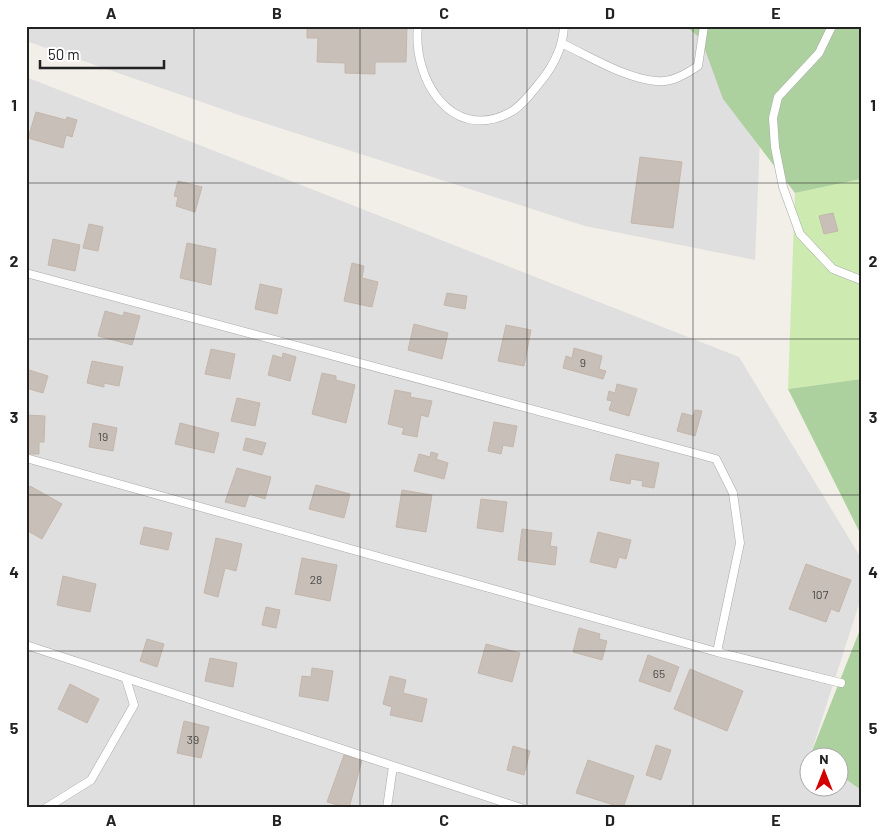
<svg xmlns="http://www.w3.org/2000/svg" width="887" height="834" viewBox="0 0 887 834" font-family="Barlow,sans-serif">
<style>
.residential{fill:#e0dfdf}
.grass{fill:#cdebb0}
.forest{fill:#add19e}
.building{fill:#c7bfb8;stroke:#c4b6ab}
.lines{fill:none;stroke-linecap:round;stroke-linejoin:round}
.service-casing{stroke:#a9a9a9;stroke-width:9}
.service{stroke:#fff;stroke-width:8}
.grid{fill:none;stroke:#222;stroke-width:1;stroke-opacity:0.55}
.labels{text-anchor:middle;stroke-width:4;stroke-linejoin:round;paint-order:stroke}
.number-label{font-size:12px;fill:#4b4948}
.neatline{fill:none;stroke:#222;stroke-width:2}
.grid-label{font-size:16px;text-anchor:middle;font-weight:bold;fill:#222}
</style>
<rect width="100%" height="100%" fill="#f2efe9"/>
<path class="residential" d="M 26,26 L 738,26 L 764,43 L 755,260 L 585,226 L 239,115 L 26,41 Z
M 26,77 L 739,357 L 861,558 L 861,598 L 810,756 L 810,786 L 840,786 L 840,775 L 861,790 L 861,808 L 26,808 Z"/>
<path class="grass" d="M 861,179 L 861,379 L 788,389 L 795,193 Z"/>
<path class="forest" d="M 686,26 L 861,26 L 861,179 L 795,193 L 723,99 L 701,39 Z
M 861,379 L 861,535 L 788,389 Z
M 861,627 L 861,790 L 840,775 L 840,756 L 810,756 Z"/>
<path class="building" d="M 307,26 L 407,26 L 406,62 L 375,62 L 375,74 L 345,73 L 345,63 L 317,62 L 318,38 L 307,38 Z
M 36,112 L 66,120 L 67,117 L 77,120 L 72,137 L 66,135 L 63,148 L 28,138 Z
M 640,157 L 682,162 L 673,228 L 631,223 Z
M 178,181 L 202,187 L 195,212 L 176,206 L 178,197 L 174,196 Z
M 833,213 L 838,231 L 824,234 L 819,216 Z
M 89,224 L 103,227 L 98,251 L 83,248 Z
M 53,239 L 80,245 L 75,271 L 48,265 Z
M 187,243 L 216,249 L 211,285 L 180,278 Z
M 352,263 L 364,266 L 362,278 L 378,282 L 372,307 L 344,301 Z
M 260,284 L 282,289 L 277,314 L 255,309 Z
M 447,293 L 467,296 L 465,309 L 444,305 Z
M 105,311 L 123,316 L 124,312 L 140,316 L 132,345 L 98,336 Z
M 414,324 L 448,333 L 442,359 L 408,350 Z
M 506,325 L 531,330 L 524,366 L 498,361 Z
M 574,348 L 602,356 L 599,369 L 606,371 L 603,379 L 563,368 L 566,356 L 572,358 Z
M 211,349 L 235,354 L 230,379 L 205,374 Z
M 283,353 L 296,357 L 290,381 L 268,375 L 273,355 L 282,358 Z
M 92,361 L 123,367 L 119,386 L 104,383 L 104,387 L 87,383 Z
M 26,369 L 48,376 L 43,393 L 26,388 Z
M 322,373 L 336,376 L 336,380 L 355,385 L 346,423 L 312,414 Z
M 617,384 L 637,389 L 629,416 L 609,410 L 612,401 L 607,400 L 609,391 L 615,393 Z
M 395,390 L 411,393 L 410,397 L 432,401 L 428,417 L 421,415 L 417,437 L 402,434 L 404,428 L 388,424 Z
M 237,398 L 260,403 L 255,426 L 231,421 Z
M 695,410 L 702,411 L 695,436 L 677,431 L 682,413 L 693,416 Z
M 26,415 L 45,416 L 44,442 L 39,442 L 39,454 L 26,454 Z
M 494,422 L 517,426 L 513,447 L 503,445 L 501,454 L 488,451 Z
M 93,423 L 117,428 L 113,451 L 89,447 Z
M 180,423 L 219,433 L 214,453 L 175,444 Z
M 246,438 L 266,443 L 262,455 L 243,450 Z
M 431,452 L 438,454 L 436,459 L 448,463 L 444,479 L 414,471 L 419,454 L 430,457 Z
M 616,454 L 659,463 L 654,488 L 642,486 L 643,481 L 631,479 L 630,484 L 610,480 Z
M 237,468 L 271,477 L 265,499 L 249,494 L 245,507 L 225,502 Z
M 316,485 L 350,494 L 344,518 L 309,509 Z
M 30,486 L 62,504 L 42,539 L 26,530 L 26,494 Z
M 402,490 L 432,495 L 426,532 L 396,527 Z
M 481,499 L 507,502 L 503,532 L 477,528 Z
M 144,527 L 172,533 L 168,550 L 140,544 Z
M 522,529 L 552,533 L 550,546 L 557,547 L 555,565 L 518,560 Z
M 598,532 L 631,540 L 626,559 L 619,557 L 616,568 L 590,562 Z
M 216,538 L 242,544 L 236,571 L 225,568 L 218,597 L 204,593 Z
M 302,558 L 337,565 L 330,601 L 295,594 Z
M 806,564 L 851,580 L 839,612 L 831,609 L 826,622 L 789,609 Z
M 63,576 L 96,584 L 90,612 L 57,605 Z
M 266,607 L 280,610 L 276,628 L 262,625 Z
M 579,628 L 600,634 L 599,639 L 607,641 L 602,660 L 573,652 Z
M 147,639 L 164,644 L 157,667 L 140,661 Z
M 486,644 L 520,653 L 512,682 L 478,673 Z
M 648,655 L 679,667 L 670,692 L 639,681 Z
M 210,658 L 237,663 L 233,687 L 205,681 Z
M 312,668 L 333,671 L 328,701 L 299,696 L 302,676 L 311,677 Z
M 690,669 L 743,691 L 727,731 L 674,709 Z
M 390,676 L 406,680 L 403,693 L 427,699 L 422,722 L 390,715 L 392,707 L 383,704 Z
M 70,684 L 99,699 L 87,723 L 58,709 Z
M 184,721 L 209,727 L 201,758 L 177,753 Z
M 656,745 L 671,750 L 661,780 L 646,775 Z
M 513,746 L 530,751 L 524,775 L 507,770 Z
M 344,755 L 362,760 L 349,808 L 327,802 Z
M 588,760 L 634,776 L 623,808 L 576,793 Z"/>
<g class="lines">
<g class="service-casing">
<path id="service" d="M 418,26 C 412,77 450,143 509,113 C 521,107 532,92 541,81 C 554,65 563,47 564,26
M 832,26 L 819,53 L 778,97 L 773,118 L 775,147 L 783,187 L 800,234 L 833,269 L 861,280
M 563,44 C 591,57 624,78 656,81 C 671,83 686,74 698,66 L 704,26
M 26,273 L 716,459 L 733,493 L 740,543 L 717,652
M 26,458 L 717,652 L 841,683
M 26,645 L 521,808
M 46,808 L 91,780 L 134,705 L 126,679
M 387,808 L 393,766"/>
</g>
<use href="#service" class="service"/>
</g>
<path class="grid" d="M 194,26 L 194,808M 360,26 L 360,808M 527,26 L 527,808M 693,26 L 693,808M 26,183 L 861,183M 26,339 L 861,339M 26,495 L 861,495M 26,651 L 861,651"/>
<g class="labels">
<g class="number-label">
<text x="583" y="367">9</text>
<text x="103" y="441">19</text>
<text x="316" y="584">28</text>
<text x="820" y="599">107</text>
<text x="659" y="678">65</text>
<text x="193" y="744">39</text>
</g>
</g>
<rect width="887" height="834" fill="none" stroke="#ffffff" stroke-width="55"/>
<g transform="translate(824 772)"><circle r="24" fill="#ffffff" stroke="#a7a7a7"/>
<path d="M0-4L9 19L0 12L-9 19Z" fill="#d40000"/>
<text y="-8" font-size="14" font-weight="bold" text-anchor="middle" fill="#222222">N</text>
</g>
<path d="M40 60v8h124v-8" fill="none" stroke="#222222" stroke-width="2.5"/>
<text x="48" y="60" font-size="15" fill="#222222" stroke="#ffffff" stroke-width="4" paint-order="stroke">50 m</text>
<rect x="28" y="28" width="832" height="778" class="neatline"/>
<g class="grid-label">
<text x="111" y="19">A</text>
<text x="277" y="19">B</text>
<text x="444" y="19">C</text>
<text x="610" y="19">D</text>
<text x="776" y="19">E</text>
<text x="14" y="111">1</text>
<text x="873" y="111">1</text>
<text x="14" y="267">2</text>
<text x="873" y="267">2</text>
<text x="14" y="423">3</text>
<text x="873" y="423">3</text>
<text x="14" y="578">4</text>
<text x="873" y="578">4</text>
<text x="14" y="734">5</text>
<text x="873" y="734">5</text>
<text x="111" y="826">A</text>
<text x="277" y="826">B</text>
<text x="444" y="826">C</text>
<text x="610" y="826">D</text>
<text x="776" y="826">E</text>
</g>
</svg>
